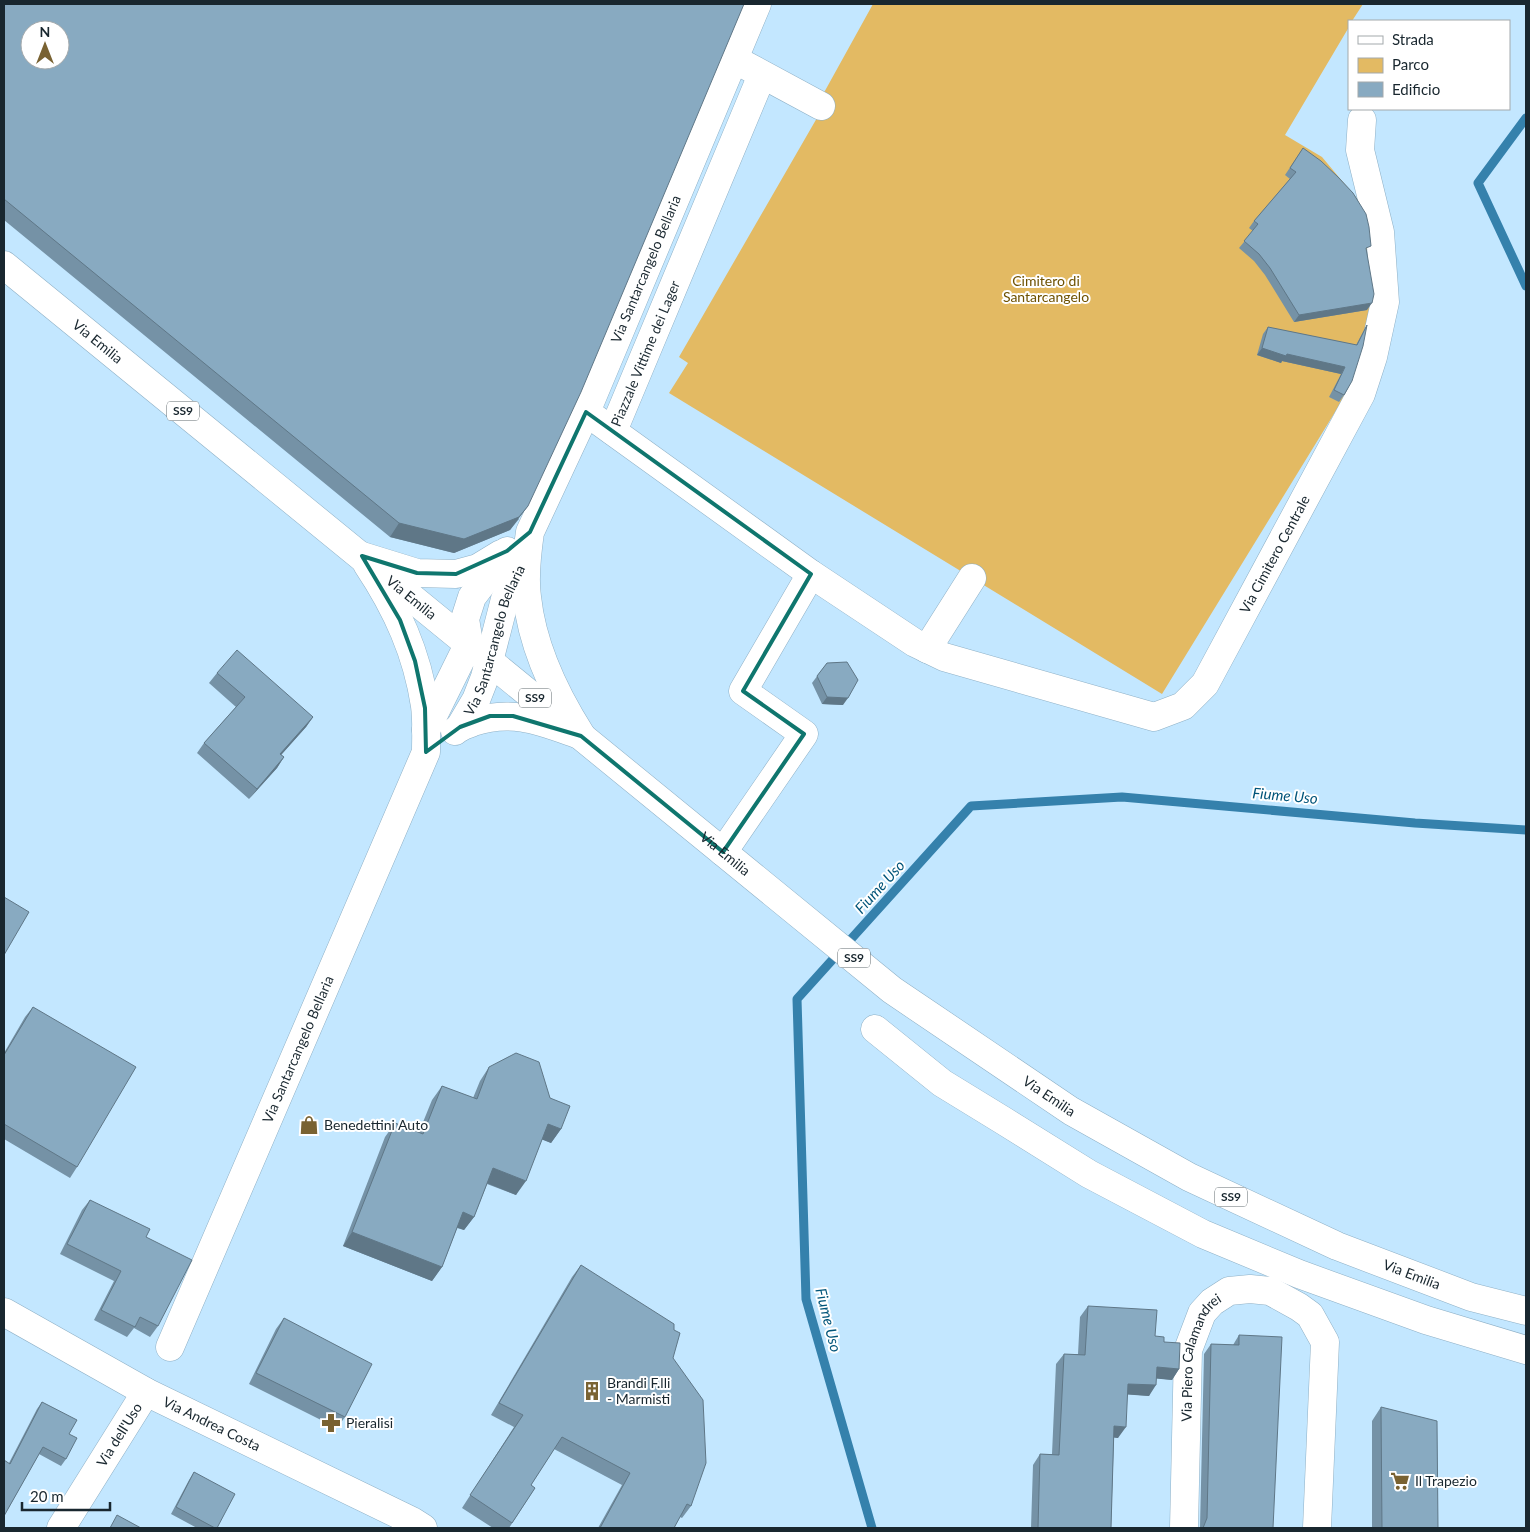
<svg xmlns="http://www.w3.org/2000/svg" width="1530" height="1532" viewBox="0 0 1530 1532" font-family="Lato,sans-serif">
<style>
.green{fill:#e3ba63}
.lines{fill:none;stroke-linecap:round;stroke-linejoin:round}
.stream{stroke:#3581ac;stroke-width:9}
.minor-casing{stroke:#8eb0c6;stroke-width:29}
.major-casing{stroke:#8eb0c6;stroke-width:29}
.minor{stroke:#fff;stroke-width:28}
.major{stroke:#fff;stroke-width:28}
.wall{fill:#7592a6}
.shaded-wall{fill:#5f7787}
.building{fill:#88aac1;stroke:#5f7787;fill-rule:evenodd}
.marked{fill:none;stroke:#0f766e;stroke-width:4;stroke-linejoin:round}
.labels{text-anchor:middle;stroke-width:4;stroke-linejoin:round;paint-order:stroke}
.shield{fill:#fff;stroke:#5e686d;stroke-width:1}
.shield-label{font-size:12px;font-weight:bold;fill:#19272f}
.street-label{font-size:14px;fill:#19272f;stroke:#fff}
.park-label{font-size:14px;fill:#6e5100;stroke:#fff}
.poi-label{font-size:14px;fill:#19272f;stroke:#fff;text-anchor:start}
.water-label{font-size:15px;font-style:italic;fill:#005479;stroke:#fff}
</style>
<rect width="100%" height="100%" fill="#c3e7ff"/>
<path class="green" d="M 873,4 L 1363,4 L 1352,21 L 1349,21 L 1349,27 L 1285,135 L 1322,157 L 1374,219 L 1375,347 L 1162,694 L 669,393 L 688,363 L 679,357 L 821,111 L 816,107 Z"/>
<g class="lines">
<path class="stream" d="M 1526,118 L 1478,183 L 1526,286
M 872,1528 L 806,1299 L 797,999 L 971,806 L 1122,797 L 1415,823 L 1526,830"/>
<g class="minor-casing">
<g id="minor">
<path d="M 745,65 L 821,106"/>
<path id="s1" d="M 586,412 L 811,574 L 915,643 L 944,657 L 1154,717 L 1183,706 L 1205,684 L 1361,394 L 1373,357 L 1385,302 L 1380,232 L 1360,150 L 1362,120"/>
<path id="s2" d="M 613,431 L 762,75"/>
<path d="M 362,556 L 417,573 L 456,574 L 478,568 L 501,554"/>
<path d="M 927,649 L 972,578"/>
<path id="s3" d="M 460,727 L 476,700 L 485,677 L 505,599 L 523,562"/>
<path d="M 426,730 L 469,643 L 465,619 L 472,597 L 507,551"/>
<path d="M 455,731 C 461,726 467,725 473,722 C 512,709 540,721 577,734"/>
<path id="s4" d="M 581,735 C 555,694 532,645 527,597 C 524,576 527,553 530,532 L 586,412 L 757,4"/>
<path d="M 723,852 L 804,734 L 743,691 L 811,574"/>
<path d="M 875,1029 L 942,1083 L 1004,1121 L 1089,1174 L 1203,1234 L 1299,1274 L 1426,1320 L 1526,1350"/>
<path id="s5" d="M 4,1312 L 146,1392 L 412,1521 L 423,1528"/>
<path id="s6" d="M 170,1347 L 426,752 C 426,737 427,721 425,706 C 417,653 397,609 367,564"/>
<path id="s7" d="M 61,1528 L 146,1392"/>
<path id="s8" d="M 1184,1528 L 1188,1350 L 1202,1313 L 1212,1302 L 1229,1291 L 1250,1289 L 1270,1291 L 1299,1307 L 1310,1315 L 1325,1342 L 1317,1528"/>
</g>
</g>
<g class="major-casing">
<g id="major">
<path id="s9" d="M 4,265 L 892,990 L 1071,1111 L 1189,1177 L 1337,1246 L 1471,1297 L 1526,1311"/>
</g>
</g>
<use href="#minor" class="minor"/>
<use href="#major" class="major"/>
</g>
<path class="wall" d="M 4,4 L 519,519 L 510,530 L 454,553 L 390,537 L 4,220 Z
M 1303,148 L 1367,252 L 1367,310 L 1294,322 L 1265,275 L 1254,261 L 1239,248 L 1253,231 L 1249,228 L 1254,221 L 1290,179 L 1285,175 Z
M 1367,325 L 1344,395 L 1339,402 L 1329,397 L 1341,374 L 1282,361 L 1281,363 L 1257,355 L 1263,334 L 1268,327 L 1356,345 L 1363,332 Z
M 827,663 L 843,705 L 822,704 L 812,683 Z
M 217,673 L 313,717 L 306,727 L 281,755 L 284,757 L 277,768 L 249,799 L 197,753 L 204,743 L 236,707 L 209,683 Z
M 33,1007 L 77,1167 L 70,1178 L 4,1139 L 4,1053 L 25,1017 Z
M 489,1067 L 550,1098 L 561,1129 L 551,1143 L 542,1139 L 516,1195 L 487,1184 L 474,1217 L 464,1230 L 457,1228 L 442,1267 L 432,1281 L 343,1246 L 385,1137 L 395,1123 L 419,1132 L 432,1100 L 442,1086 L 473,1098 L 480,1081 Z
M 90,1200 L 146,1237 L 158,1326 L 150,1337 L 134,1328 L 127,1337 L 94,1320 L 114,1281 L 60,1254 L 82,1210 Z
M 581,1265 L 673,1358 L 691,1506 L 682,1518 L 680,1517 L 674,1528 L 598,1528 L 622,1485 L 554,1449 L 531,1485 L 535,1488 L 509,1528 L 493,1528 L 462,1508 L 514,1427 L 491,1415 L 572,1277 Z
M 1088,1306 L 1155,1336 L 1164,1342 L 1179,1369 L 1172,1380 L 1156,1378 L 1149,1396 L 1127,1394 L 1118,1438 L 1114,1437 L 1111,1528 L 1031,1528 L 1033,1465 L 1040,1454 L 1052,1454 L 1056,1364 L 1064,1354 L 1078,1354 L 1080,1317 Z
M 284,1318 L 345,1417 L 337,1428 L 249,1384 L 276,1329 Z
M 1239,1335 L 1273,1528 L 1200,1528 L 1204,1354 L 1211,1344 L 1233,1345 Z
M 42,1402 L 69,1434 L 66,1459 L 61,1466 L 39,1454 L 4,1516 L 9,1463 L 37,1409 Z
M 1381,1407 L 1438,1528 L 1372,1528 L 1372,1421 Z
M 194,1472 L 217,1528 L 197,1528 L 171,1514 L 189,1480 Z"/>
<path class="shaded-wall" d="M 1372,303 L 1367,310 L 1294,322 L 1299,315 Z
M 1262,348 L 1287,354 L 1345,367 L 1341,374 L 1282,361 L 1281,363 L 1257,355 Z
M 528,506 L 510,530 L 454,553 L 390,537 L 399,523 Z
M 827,697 L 848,698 L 843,705 L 822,704 Z
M 313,717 L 306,727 L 273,764 L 280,754 Z
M 284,757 L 277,768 L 249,799 L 257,789 Z
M 548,1124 L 561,1129 L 551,1143 L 538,1138 Z
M 493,1168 L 526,1181 L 516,1195 L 484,1182 Z
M 463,1212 L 474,1217 L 464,1230 L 453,1226 Z
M 352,1232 L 442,1267 L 432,1281 L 343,1246 Z
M 1157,1367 L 1179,1369 L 1172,1380 L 1150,1378 Z
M 1128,1384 L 1156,1385 L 1149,1396 L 1120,1394 Z
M 1114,1426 L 1126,1427 L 1118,1438 L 1107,1437 Z"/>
<path class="building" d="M 4,4 L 744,4 L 581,392 L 528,506 L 519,517 L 464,539 L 399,523 L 4,199 ZM 30,30 L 60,30 L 60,60 L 30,60 Z
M 1303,148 L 1321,161 L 1338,177 L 1353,193 L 1366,214 L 1369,227 L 1371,246 L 1366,248 L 1374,294 L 1372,303 L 1299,315 L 1270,268 L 1259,254 L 1244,241 L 1258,224 L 1254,221 L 1296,172 L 1290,168 Z
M 1367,325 L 1363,346 L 1352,381 L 1344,395 L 1334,390 L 1345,367 L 1287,354 L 1286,356 L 1262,348 L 1268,327 L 1357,345 Z
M 237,650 L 313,717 L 280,754 L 284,757 L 257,789 L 204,743 L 245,697 L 217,673 Z
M 847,662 L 858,680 L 848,698 L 827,697 L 817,676 L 827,663 Z
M 4,897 L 29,912 L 4,955 Z
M 33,1007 L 136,1067 L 77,1167 L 4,1124 L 4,1055 Z
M 516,1053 L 539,1062 L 550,1098 L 570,1106 L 561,1129 L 548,1124 L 526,1181 L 493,1168 L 474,1217 L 463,1212 L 442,1267 L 352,1232 L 395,1123 L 423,1134 L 442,1086 L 477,1099 L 489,1067 Z
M 90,1200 L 150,1229 L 146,1237 L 192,1260 L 158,1326 L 140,1317 L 135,1327 L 101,1310 L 121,1271 L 67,1244 Z
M 581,1265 L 674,1324 L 674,1330 L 680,1333 L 673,1358 L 703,1400 L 706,1463 L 691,1506 L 687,1504 L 674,1528 L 600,1528 L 630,1473 L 562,1437 L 531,1485 L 535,1488 L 512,1523 L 470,1495 L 523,1415 L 499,1403 Z
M 1088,1306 L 1157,1310 L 1155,1336 L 1164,1337 L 1164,1342 L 1180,1343 L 1179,1369 L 1157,1367 L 1156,1385 L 1128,1384 L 1126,1427 L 1114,1426 L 1111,1528 L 1038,1528 L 1040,1454 L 1059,1455 L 1064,1354 L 1085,1355 Z
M 284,1318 L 372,1364 L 345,1417 L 256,1373 Z
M 1239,1335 L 1282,1337 L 1273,1528 L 1203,1528 L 1207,1518 L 1211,1344 L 1239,1345 Z
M 42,1402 L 77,1420 L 69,1434 L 77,1438 L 66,1459 L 43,1447 L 4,1516 L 4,1460 L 10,1464 Z
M 1381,1407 L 1437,1421 L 1438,1528 L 1382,1528 Z
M 194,1472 L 235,1494 L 217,1528 L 215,1528 L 176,1507 Z
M 117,1515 L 141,1528 L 110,1528 Z"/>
<path class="marked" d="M 586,412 L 811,574 L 743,691 L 804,734 L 723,852 L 581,736 L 513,716 L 490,716 L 460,727 L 426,752 L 425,708 L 415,661 L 400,620 L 362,556 L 417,573 L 456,574 L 507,551 L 530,532 Z"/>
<defs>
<g id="shop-bare" transform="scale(1.5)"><path d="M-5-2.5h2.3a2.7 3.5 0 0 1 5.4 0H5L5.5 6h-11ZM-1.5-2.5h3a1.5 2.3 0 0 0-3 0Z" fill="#796232" stroke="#fff" stroke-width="2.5" paint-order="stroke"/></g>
<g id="building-bare" transform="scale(1.5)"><path d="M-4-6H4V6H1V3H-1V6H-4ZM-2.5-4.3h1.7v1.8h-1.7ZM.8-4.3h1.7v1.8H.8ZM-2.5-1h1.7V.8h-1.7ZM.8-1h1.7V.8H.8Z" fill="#796232" stroke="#fff" stroke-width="2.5" paint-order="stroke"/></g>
<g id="pharmacy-bare" transform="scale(1.5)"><path d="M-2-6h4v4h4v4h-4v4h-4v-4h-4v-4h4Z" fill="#796232" stroke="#fff" stroke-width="2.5" paint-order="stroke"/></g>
<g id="supermarket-bare" transform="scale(1.5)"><path d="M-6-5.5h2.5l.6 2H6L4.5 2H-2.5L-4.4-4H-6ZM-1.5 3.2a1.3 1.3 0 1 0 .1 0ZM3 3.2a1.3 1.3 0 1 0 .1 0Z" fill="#796232" stroke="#fff" stroke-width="2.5" paint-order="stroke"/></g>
</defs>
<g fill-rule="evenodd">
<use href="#shop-bare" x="309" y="1125"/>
<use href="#building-bare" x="592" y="1391"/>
<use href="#pharmacy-bare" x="331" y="1423"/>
<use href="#supermarket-bare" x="1400" y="1481"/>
</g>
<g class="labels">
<g class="shield">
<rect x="167" y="401.5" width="32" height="19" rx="4"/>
<rect x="519" y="688.5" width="32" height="19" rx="4"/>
<rect x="838" y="948.5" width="32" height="19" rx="4"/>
<rect x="1215" y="1187.5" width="32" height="19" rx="4"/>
</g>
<g class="shield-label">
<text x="183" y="415">SS9</text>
<text x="535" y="702">SS9</text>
<text x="854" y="962">SS9</text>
<text x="1231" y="1201">SS9</text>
</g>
<g class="street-label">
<text dy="5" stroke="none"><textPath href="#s4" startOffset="502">Via Santarcangelo Bellaria</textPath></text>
<text dy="5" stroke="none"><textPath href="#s9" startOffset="121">Via Emilia</textPath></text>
<text dy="5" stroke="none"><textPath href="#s2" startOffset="84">Piazzale Vittime dei Lager</textPath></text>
<text dy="5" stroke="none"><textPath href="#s1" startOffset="862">Via Cimitero Centrale</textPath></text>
<text dy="5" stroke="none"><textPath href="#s9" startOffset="526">Via Emilia</textPath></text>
<text dy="5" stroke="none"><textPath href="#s3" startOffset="94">Via Santarcangelo Bellaria</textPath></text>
<text dy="5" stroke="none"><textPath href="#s9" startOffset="931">Via Emilia</textPath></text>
<text dy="5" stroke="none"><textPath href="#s6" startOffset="324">Via Santarcangelo Bellaria</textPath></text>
<text dy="5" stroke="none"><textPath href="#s9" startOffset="1336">Via Emilia</textPath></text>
<text dy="5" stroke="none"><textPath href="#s9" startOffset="1741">Via Emilia</textPath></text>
<text dy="5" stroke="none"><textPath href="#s8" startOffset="174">Via Piero Calamandrei</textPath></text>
<text dy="5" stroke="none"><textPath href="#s5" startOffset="236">Via Andrea Costa</textPath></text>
<text dy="5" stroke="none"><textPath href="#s7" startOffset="110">Via dell'Uso</textPath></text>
</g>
<g class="park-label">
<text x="1046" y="286">Cimitero di<tspan x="1046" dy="16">Santarcangelo</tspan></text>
</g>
<g class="poi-label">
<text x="324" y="1130">Benedettini Auto</text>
<text x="607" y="1388">Brandi F.lli<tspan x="607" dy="16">- Marmisti</tspan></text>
<text x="346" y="1428">Pieralisi</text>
<text x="1415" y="1486">Il Trapezio</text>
</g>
<g class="water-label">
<text transform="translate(1285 796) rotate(5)" y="5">Fiume Uso</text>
<text transform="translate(880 887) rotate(-48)" y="5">Fiume Uso</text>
<text transform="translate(828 1320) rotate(76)" y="5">Fiume Uso</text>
</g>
</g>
<rect width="1530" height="1532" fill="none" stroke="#19272f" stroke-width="10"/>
<rect x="1348" y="20" width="162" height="90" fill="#ffffff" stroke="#a3a9ac"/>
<rect x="1358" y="36" width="25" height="8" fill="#ffffff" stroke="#a3a9ac"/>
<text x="1392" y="45" font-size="15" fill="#19272f">Strada</text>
<rect x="1358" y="58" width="25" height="15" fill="#e3ba63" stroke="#a3a9ac"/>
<text x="1392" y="70" font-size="15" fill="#19272f">Parco</text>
<rect x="1358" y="82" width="25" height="15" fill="#88aac1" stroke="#a3a9ac"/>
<text x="1392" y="95" font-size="15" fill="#19272f">Edificio</text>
<g transform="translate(45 45)"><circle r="24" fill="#ffffff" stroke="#a3a9ac"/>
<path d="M0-4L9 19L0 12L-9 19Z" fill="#796232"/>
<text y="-8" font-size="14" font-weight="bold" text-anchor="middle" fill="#19272f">N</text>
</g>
<path d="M22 1502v8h88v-8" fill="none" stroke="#19272f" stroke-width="2.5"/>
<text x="30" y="1502" font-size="15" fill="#19272f" stroke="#ffffff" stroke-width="4" paint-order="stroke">20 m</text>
</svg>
